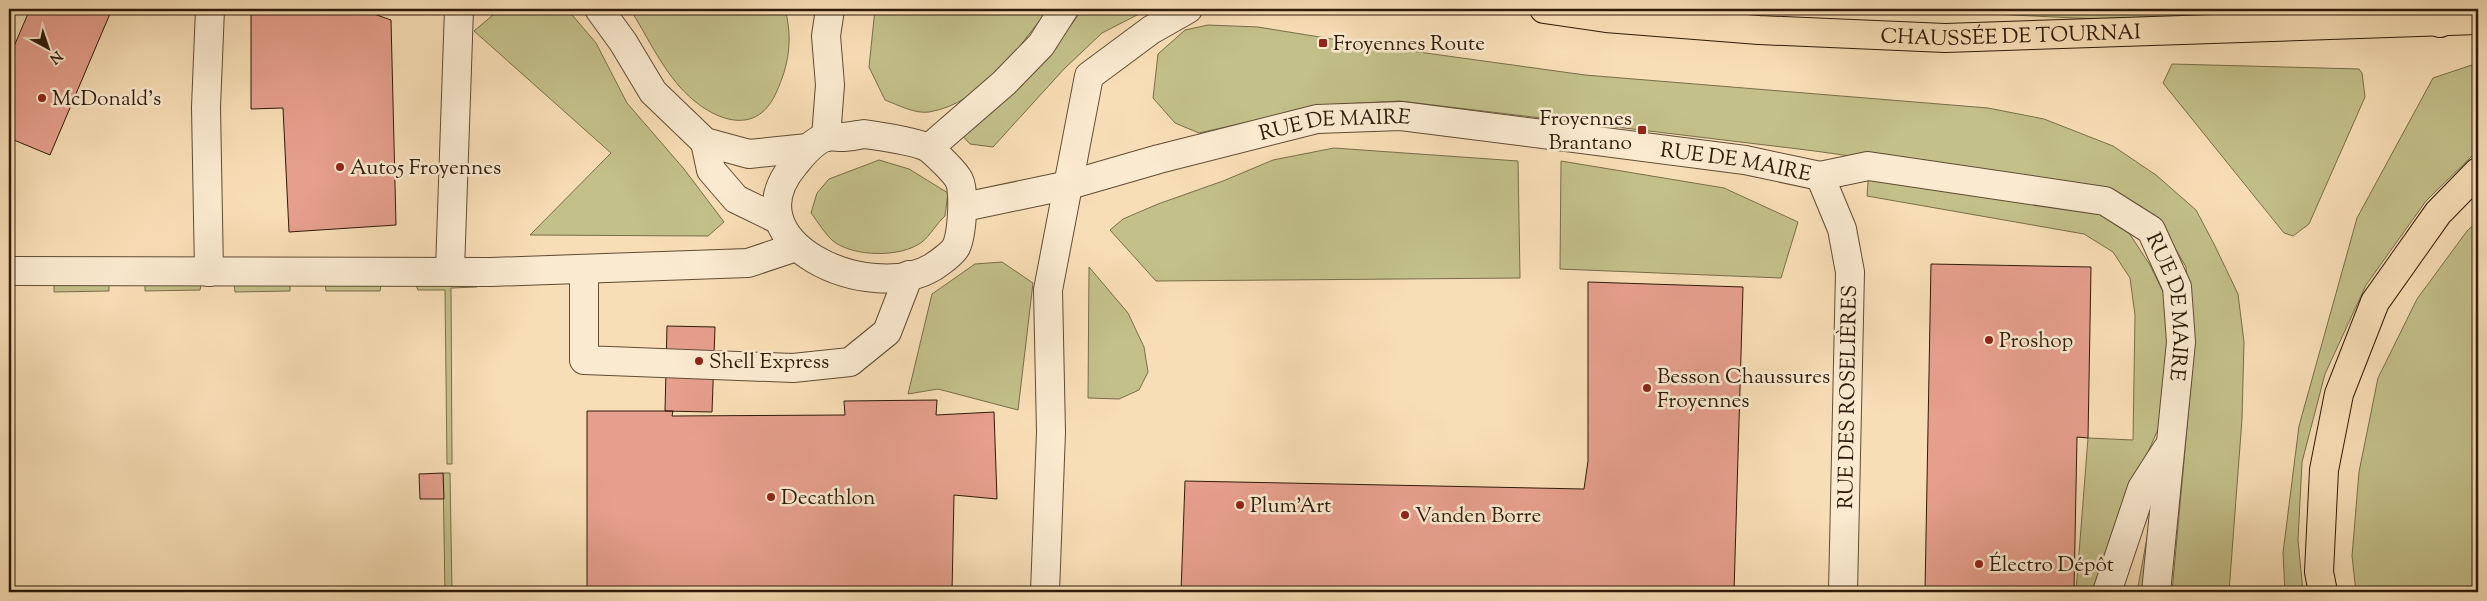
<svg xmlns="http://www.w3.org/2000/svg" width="2487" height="601" viewBox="0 0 2487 601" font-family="'Sorts Mill Goudy',serif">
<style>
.green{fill:#c3c08a;stroke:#786e4a}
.building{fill:#e69f8d;stroke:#2e1b0a}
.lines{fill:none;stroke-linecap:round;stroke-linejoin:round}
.minor-casing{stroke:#604c35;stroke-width:30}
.major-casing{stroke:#2e1b0a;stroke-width:30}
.highway-casing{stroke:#2e1b0a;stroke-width:30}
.minor{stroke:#faead0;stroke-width:28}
.major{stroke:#f8deb6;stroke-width:28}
.highway{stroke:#f8deb6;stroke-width:28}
.poi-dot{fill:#8f2418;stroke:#faead0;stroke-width:2}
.labels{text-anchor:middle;stroke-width:5;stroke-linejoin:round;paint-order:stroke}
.street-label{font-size:21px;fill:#2e1b0a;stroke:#faead0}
.poi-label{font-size:21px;fill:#2e1b0a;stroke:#faead0;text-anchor:start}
</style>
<rect width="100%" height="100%" fill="#f8deb6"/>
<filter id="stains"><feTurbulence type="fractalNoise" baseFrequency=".004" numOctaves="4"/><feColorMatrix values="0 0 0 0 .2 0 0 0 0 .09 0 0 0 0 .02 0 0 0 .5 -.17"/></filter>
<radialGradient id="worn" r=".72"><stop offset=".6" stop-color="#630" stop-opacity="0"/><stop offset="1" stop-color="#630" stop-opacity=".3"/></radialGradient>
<path class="green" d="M 500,9 L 567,9 L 596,43 L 627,103 L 684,169 L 724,222 L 708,236 L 530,235 L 611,153 L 474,31 Z
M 630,9 L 785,9 C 793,39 789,65 776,93 C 754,142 705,116 679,86 C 659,63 646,34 630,9 Z
M 875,9 L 1049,9 C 1017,48 983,103 929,112 C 915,114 898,105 885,100 L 869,67 Z
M 1083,9 L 1138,9 L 1139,14 L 1102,33 L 1064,69 L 993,147 L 970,144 L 961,134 L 1037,70 Z
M 1889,9 L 2388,9 L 2385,11 L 2258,13 L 2095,19 Z
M 1208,25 L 1258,27 L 1375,46 L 1585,75 L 1988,108 L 2044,119 L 2113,146 L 2156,175 L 2196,210 L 2214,244 L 2238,294 L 2244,342 L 2242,419 L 2229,592 L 2172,592 L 2194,351 L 2186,267 L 2171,241 L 2141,206 L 2097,191 L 1815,151 L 1400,101 L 1323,105 L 1199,133 L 1175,123 L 1153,98 L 1158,54 L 1185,30 Z
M 2478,63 L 2478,150 L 2426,201 L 2366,285 L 2325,374 L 2302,462 L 2298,540 L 2303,592 L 2285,592 L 2283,553 L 2299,426 L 2357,218 L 2433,78 Z
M 2172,64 L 2359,69 L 2362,73 L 2365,97 L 2309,224 L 2293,236 L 2284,233 L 2163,83 Z
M 1334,148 L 1518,161 L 1520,278 L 1156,281 L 1110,230 L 1123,219 L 1158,204 L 1223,181 L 1273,160 Z
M 879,160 L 909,169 L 948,193 L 945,216 C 937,223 929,237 922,242 C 901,258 853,257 833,241 C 825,234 818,222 811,213 L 817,193 L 829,179 Z
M 1561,161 L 1724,188 L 1798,222 L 1781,278 L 1560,269 Z
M 1882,178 L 2096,210 L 2129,233 L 2150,265 L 2169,304 L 2166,411 L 2138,475 L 2098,585 L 2093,592 L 2076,592 L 2088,438 L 2133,440 L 2135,315 L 2130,278 L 2113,252 L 2084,234 L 1867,196 L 1868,181 Z
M 2478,221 L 2478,592 L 2356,592 L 2352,556 L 2359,472 L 2378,378 L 2417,299 L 2467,231 Z
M 1002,262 L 1033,283 L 1018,410 L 938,389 L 908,394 L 932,294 L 975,264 Z
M 1089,267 L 1128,313 L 1144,347 L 1148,372 L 1139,390 L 1119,399 L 1088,398 Z
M 196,279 L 201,285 L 200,290 L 145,291 L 145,282 Z
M 104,280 L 109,286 L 109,291 L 54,292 L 54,283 Z
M 285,280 L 290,287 L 290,291 L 235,292 L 234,283 Z
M 476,281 L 477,287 L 451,288 L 452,458 L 452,464 L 447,464 L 445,290 L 418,290 L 416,285 Z
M 325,282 L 381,285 L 380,291 L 326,291 Z
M 443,473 L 450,473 L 452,592 L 445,592 Z
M 2153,505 L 2147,592 L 2137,592 Z"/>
<path class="building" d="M 30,9 L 112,9 L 50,155 L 9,138 L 9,58 Z
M 251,9 L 360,9 L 391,20 L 396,225 L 289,232 L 283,108 L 251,109 Z
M 1931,264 L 2091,267 L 2088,438 L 2077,437 L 2074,592 L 1925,592 Z
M 1588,282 L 1743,287 L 1734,592 L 1181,592 L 1185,481 L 1584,489 L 1588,461 Z
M 667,326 L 715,327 L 712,412 L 665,411 Z
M 937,400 L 936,415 L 994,412 L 997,499 L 954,495 L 952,592 L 587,592 L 587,411 L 673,411 L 672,416 L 845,415 L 844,401 Z
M 443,473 L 444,499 L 420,499 L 419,474 Z"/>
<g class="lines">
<g class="minor-casing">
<g id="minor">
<path d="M 599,9 L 623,42 L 653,92 L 705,142 L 749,154 L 808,148"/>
<path d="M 864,134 C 878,136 920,142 930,149 C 937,155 955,172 959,180 C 965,191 962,235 956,247 C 953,253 939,263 933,267 C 870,305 727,243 795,164 C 803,154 813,141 826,137 C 831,136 837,137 842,137 C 849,137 857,135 864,134 Z"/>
<path d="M 826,137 L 830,85 L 826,36 L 830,9"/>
<path d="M 705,142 L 711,170 L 736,199 L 779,220"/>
<path d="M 929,148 L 1004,83 L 1041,45 L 1064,9"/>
<path d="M 1820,176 L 1842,229 L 1850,272 L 1843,592"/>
<path id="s1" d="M 964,207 L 1069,185 L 1159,159 L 1317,119 L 1401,116 L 1745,160 L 1820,176 L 1868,166 L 2105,201 L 2151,230 L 2177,287 L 2181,342 L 2156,592"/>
<path d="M 584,269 L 584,360 L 793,368 L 850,362 L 887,332 L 909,275"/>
<path d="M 450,270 L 459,9"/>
<path d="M 9,271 L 491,272 L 748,263 L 796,247"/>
<path d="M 209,272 L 206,107 L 210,9"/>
<path d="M 1045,592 L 1051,432 L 1048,290 L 1089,76 L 1151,30 L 1188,9"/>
<path d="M 2107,592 L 2142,488 L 2167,449"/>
</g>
</g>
<g class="major-casing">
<g id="major">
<path id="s2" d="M 1544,9 L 1606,18 L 1759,30 L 1945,38 L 2478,20"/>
</g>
</g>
<g class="highway-casing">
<path id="highway" d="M 2440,23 L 2453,9
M 2323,592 L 2319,572 L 2324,470 L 2339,394 L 2375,302 L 2438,213 L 2478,172"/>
</g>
<use href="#minor" class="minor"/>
<use href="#major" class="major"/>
<use href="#highway" class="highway"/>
</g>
<g class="poi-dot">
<rect x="1318" y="38" width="10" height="10" rx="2.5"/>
<circle cx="42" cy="98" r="5"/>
<rect x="1637" y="125" width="10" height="10" rx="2.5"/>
<circle cx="340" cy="167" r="5"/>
<circle cx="1989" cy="340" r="5"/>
<circle cx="699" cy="361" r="5"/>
<circle cx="1647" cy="388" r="5"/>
<circle cx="771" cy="497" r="5"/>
<circle cx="1240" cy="505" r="5"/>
<circle cx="1405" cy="515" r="5"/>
<circle cx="1979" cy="564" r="5"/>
</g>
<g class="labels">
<g class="street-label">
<text dy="7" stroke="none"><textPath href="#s2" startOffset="468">CHAUSSÉE DE TOURNAI</textPath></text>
<text dy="7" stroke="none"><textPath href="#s1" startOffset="381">RUE DE MAIRE</textPath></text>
<text dy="7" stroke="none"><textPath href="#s1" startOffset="786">RUE DE MAIRE</textPath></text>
<text dy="7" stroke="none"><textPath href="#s1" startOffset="1295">RUE DE MAIRE</textPath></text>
<text transform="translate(1847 397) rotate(-89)" y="7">RUE DES ROSELIÈRES</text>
</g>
<g class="poi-label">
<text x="1333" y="50">Froyennes Route</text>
<text x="52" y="105">McDonald's</text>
<text x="1632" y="125" text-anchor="end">Froyennes<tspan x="1632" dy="24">Brantano</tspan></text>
<text x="350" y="174">Auto5 Froyennes</text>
<text x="1999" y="347">Proshop</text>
<text x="709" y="368">Shell Express</text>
<text x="1657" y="383">Besson Chaussures<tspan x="1657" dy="24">Froyennes</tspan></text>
<text x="781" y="504">Decathlon</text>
<text x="1250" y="512">Plum'Art</text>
<text x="1415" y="522">Vanden Borre</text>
<text x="1989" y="571">Électro Dépôt</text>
</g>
</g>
<rect width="2487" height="601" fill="none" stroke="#f8deb6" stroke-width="30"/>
<rect x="10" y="10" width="2467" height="581" fill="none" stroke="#2e1b0a" stroke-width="2.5"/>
<rect x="15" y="15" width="2457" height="571" fill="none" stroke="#2e1b0a"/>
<g transform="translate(48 48) rotate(140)" stroke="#faead0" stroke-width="4" paint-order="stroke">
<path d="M0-4L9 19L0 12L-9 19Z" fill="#2e1b0a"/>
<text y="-8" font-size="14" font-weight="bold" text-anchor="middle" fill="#2e1b0a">N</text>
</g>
<rect width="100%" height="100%" filter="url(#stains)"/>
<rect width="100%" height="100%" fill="url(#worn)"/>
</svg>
